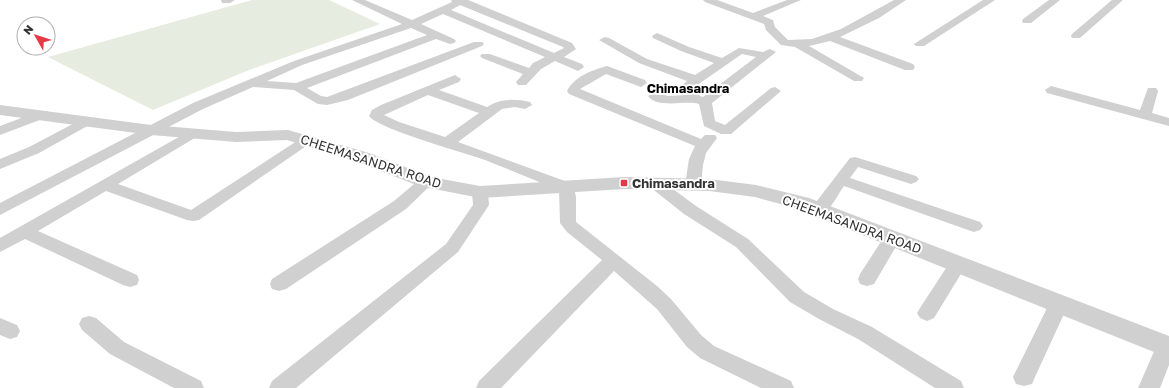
<svg xmlns="http://www.w3.org/2000/svg" width="1169" height="388" viewBox="0 0 1169 388" font-family="'Golos Text',sans-serif">
<style>
.green{fill:#e6ecdf}
.lines{fill:none;stroke-linecap:round;stroke-linejoin:round}
.minor{fill:#d0d0d0;fill-rule:evenodd}
.tertiary{fill:#d0d0d0;fill-rule:evenodd}
.poi-dot{fill:#e63946;stroke:#fff;stroke-width:1.5}
.labels{text-anchor:middle;stroke-width:4;stroke-linejoin:round;paint-order:stroke}
.far-quarter-label{font-size:13px;font-weight:bold;fill:#000;stroke:#fff}
.street-label{font-size:13px;fill:#333;stroke:#fff}
.poi-label{font-size:13px;font-weight:bold;fill:#333;stroke:#fff;text-anchor:start}
</style>
<rect width="100%" height="100%" fill="#fff"/>
<path class="green" d="M 252,0 L 329,0 L 380,24 L 249,70 L 153,110 L 48,57 Z"/>
<g class="lines">
<path class="minor" d="M 221,0 L 235,0 L 230,3 L 222,3 Z
M 352,0 L 365,0 L 412,20 L 452,2 L 451,0 L 468,0 L 572,43 L 576,49 L 564,57 L 582,64 L 584,67 L 578,71 L 555,61 L 541,69 L 526,85 L 518,85 L 516,82 L 523,74 L 482,58 L 480,56 L 482,54 L 490,54 L 529,68 L 533,63 L 545,57 L 443,14 L 421,24 L 454,39 L 456,41 L 454,43 L 450,44 L 436,39 L 307,88 L 321,96 L 327,97 L 474,42 L 482,42 L 484,44 L 482,46 L 348,100 L 327,105 L 318,104 L 294,90 L 253,87 L 203,109 L 0,215 L 0,203 L 193,103 L 294,61 L 402,24 ZM 460,5 L 563,47 L 564,48 L 554,53 L 451,10 ZM 411,28 L 427,35 L 296,83 L 267,81 L 302,65 Z
M 703,0 L 717,0 L 753,13 L 787,0 L 801,0 L 763,16 L 773,20 L 775,27 L 788,40 L 812,39 L 841,29 L 894,0 L 906,0 L 879,18 L 840,37 L 913,64 L 915,67 L 913,70 L 905,70 L 830,41 L 809,46 L 864,78 L 862,81 L 854,81 L 795,47 L 781,45 L 766,30 L 764,24 L 705,2 Z
M 983,0 L 995,0 L 924,46 L 916,46 L 914,44 Z
M 1049,0 L 1060,0 L 1031,23 L 1023,23 L 1022,21 L 1023,19 Z
M 1112,0 L 1123,0 L 1080,38 L 1072,38 L 1071,36 L 1072,34 Z
M 657,33 L 689,47 L 722,58 L 739,48 L 763,52 L 770,49 L 776,52 L 712,103 L 715,121 L 725,125 L 771,88 L 775,87 L 781,91 L 731,134 L 721,134 L 704,126 L 699,104 C 685,100 657,109 648,96 L 654,92 L 668,96 L 686,95 L 680,87 L 687,81 L 639,63 L 599,40 L 605,37 L 609,38 L 647,59 L 695,75 L 714,63 L 681,51 L 653,38 L 652,36 ZM 742,54 L 756,57 L 703,97 L 700,96 L 693,88 Z
M 607,66 L 645,80 L 647,83 L 641,87 L 606,74 L 580,89 L 701,139 L 705,135 L 715,135 L 717,138 L 706,153 L 703,165 L 701,185 L 699,188 L 687,188 L 685,185 L 689,159 L 695,146 L 569,94 L 567,91 C 574,77 592,70 607,66 Z
M 455,75 L 461,79 L 459,82 L 439,90 L 487,107 C 500,98 515,99 530,102 L 532,105 L 525,109 L 515,107 L 502,109 L 458,142 L 573,184 L 576,197 L 576,222 L 657,286 L 671,299 L 701,335 L 714,346 L 791,381 L 794,388 L 761,388 L 700,358 L 687,347 L 657,309 L 614,271 L 501,388 L 476,388 L 479,381 L 602,260 L 567,232 L 560,223 L 559,190 C 535,180 510,170 485,160 C 466,153 378,129 369,116 L 372,110 L 381,105 ZM 428,95 L 479,113 L 445,137 L 399,122 L 384,115 Z
M 1051,86 L 1140,110 L 1148,88 L 1156,88 L 1158,91 L 1152,113 L 1169,118 L 1169,126 L 1047,93 L 1045,90 Z
M 40,111 L 45,112 L 47,115 L 45,118 L 0,135 L 0,126 Z
M 86,117 L 91,118 L 93,121 L 91,124 L 39,153 L 0,169 L 0,159 L 29,147 Z
M 193,129 L 198,130 L 200,133 L 198,136 L 118,184 L 191,210 L 303,137 L 313,137 L 315,140 L 199,220 L 193,221 L 187,220 L 106,191 L 38,231 L 137,275 L 139,280 L 137,285 L 130,287 L 123,285 L 25,239 L 0,252 L 0,238 Z
M 855,157 L 916,176 L 919,179 L 916,182 L 911,184 L 858,167 L 850,178 L 980,222 L 983,226 L 980,230 L 974,232 L 968,230 L 844,186 C 836,197 828,218 813,214 L 811,210 L 813,206 L 850,158 Z
M 426,177 L 432,179 L 434,182 L 406,209 L 286,289 L 279,291 L 272,289 L 270,284 L 272,279 L 394,201 L 420,179 Z
M 656,179 L 662,181 L 696,206 L 748,239 L 804,292 L 833,309 L 872,327 L 961,381 L 964,388 L 935,388 L 858,339 L 819,319 L 790,302 L 736,247 L 684,214 L 650,187 L 648,184 L 650,181 Z
M 480,187 L 486,189 L 488,192 L 489,205 L 458,252 L 296,388 L 269,388 L 272,381 L 446,244 L 473,205 L 472,192 L 474,189 Z
M 892,232 L 898,234 L 901,238 L 874,284 L 867,286 L 860,284 L 858,279 L 860,274 L 886,234 Z
M 958,258 L 964,259 L 967,264 L 934,318 L 927,321 L 920,318 L 917,313 L 920,308 L 952,259 Z
M 1059,296 L 1066,298 L 1069,303 L 1035,377 L 1032,384 L 1024,386 L 1016,384 L 1013,377 L 1052,298 Z
M 89,316 L 96,318 L 124,342 L 201,381 L 204,388 L 174,388 L 110,354 L 82,330 L 79,324 L 82,318 Z
M 0,318 L 17,325 L 20,331 L 17,337 L 10,339 L 0,335 Z
M 1166,338 L 1169,339 L 1169,365 L 1160,388 L 1138,388 L 1159,340 Z"/>
<path class="tertiary" d="M 0,105 L 151,125 L 236,132 L 288,130 L 369,153 L 431,177 L 480,186 L 624,177 L 709,179 L 756,185 L 809,198 L 1169,336 L 1169,358 L 795,208 L 755,197 L 709,191 L 624,189 L 480,198 L 419,186 L 355,161 L 287,140 L 236,142 L 151,135 L 0,115 Z"/>
</g>
<rect class="poi-dot" x="620" y="179" width="8" height="8" rx="2"/>
<g class="labels">
<g class="far-quarter-label">
<text x="688" y="93">Chimasandra</text>
</g>
<g class="street-label">
<text transform="translate(371 161) rotate(18)" y="5">CHEEMASANDRA ROAD</text>
<text transform="translate(852 224) rotate(20)" y="5">CHEEMASANDRA ROAD</text>
</g>
<g class="poi-label">
<text x="632" y="188">Chimasandra</text>
</g>
</g>
<g transform="translate(36 36) rotate(309)"><circle r="19" fill="#ffffff" stroke="#adadad"/>
<path d="M0-3L7 15L0 10L-7 15Z" fill="#e63946"/>
<text y="-6" font-size="11" font-weight="bold" text-anchor="middle" fill="#333333">N</text>
</g>
</svg>
